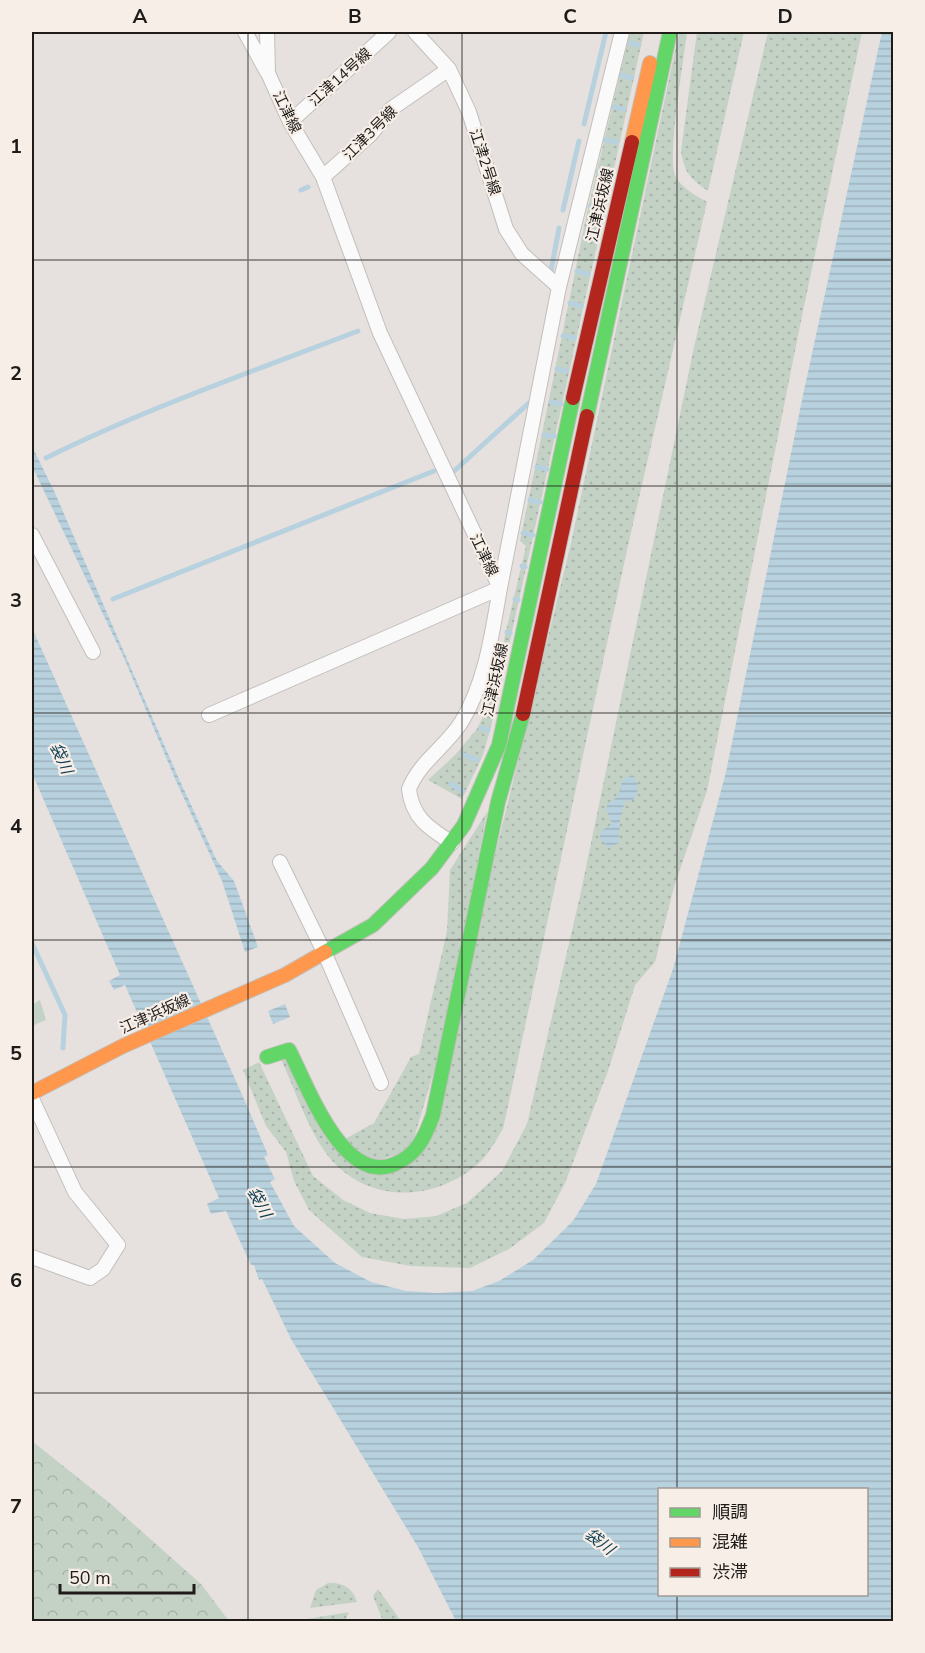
<svg xmlns="http://www.w3.org/2000/svg" width="925" height="1653" viewBox="0 0 925 1653" font-family="'Nunito Sans','Noto Sans JP',sans-serif">
<style>
.grass{fill:url(#grass-dots)}
.forest{fill:url(#forest-crowns)}
.green{fill:#c4d2c6}
.water{fill:url(#water-rules);fill-rule:evenodd}
.lines{fill:none;stroke-linecap:round;stroke-linejoin:round}
.stream{stroke:#b8d1de;stroke-width:5}
.street-casing{stroke:#c2bfbc;stroke-width:16}
.fast-casing{stroke:#c2bfbc;stroke-width:16}
.slow-casing{stroke:#c2bfbc;stroke-width:16}
.jam-casing{stroke:#c2bfbc;stroke-width:16}
.street{stroke:#fbfafa;stroke-width:14}
.fast{stroke:#63d668;stroke-width:14}
.slow{stroke:#ff974d;stroke-width:14}
.jam{stroke:#b3261e;stroke-width:14}
.grid{fill:none;stroke:#1e1b19;stroke-width:1.5;stroke-opacity:0.55}
.labels{text-anchor:middle;stroke-width:4.5;stroke-linejoin:round;paint-order:stroke}
.street-label{font-size:15px;fill:#1e1b19;stroke:#f6eee7}
.water-label{font-size:16px;font-style:italic;fill:#0d3e54;stroke:#f6eee7}
.neatline{fill:none;stroke:#1e1b19;stroke-width:2}
.grid-label{font-size:20px;text-anchor:middle;font-weight:bold;fill:#1e1b19}
</style>
<defs>
<pattern id="grass-dots" width="8" height="8" patternUnits="userSpaceOnUse" patternTransform="scale(1.5)"><rect width="8" height="8" fill="#c4d2c6"/><path d="M2 2h.1M6 6h.1" fill="none" stroke="#a8b4aa" stroke-width="1.8" stroke-linecap="round"/></pattern>
<pattern id="forest-crowns" width="20" height="18" patternUnits="userSpaceOnUse" patternTransform="scale(1.5)"><rect width="20" height="18" fill="#c4d2c6"/><path d="M2 6a3 3 0 1 1 6 0M12 15a3 3 0 1 1 6 0" fill="none" stroke="#a8b4aa"/></pattern>
<pattern id="water-rules" width="6" height="5" patternUnits="userSpaceOnUse" patternTransform="scale(1.5)"><rect width="6" height="5" fill="#b8d1de"/><path d="M0 2.5h6" fill="none" stroke="#9eb3be"/></pattern>
</defs>
<rect width="100%" height="100%" fill="#e6e1de"/>
<path class="grass" d="M 630,32 L 644,32 L 491,727 L 483,755 L 462,799 L 428,780 L 455,755 L 477,729 L 489,704 L 526,546 L 520,541 L 587,213 Z
M 679,32 L 687,32 C 684,58 667,157 675,175 C 681,188 695,195 707,202 L 627,550 L 503,1129 C 496,1140 489,1154 479,1163 C 432,1205 360,1204 323,1149 C 305,1122 294,1087 280,1057 L 288,1056 L 346,1161 L 413,1163 L 489,880 L 571,543 Z
M 697,32 L 744,32 L 708,191 C 691,179 684,173 681,151 Z
M 768,32 L 862,32 L 802,316 L 707,791 L 674,887 L 655,962 L 635,985 L 608,1071 L 565,1183 L 544,1223 L 509,1249 L 470,1268 L 411,1266 L 362,1257 L 309,1210 L 294,1181 L 286,1152 L 266,1126 L 243,1070 L 259,1062 L 313,1176 L 343,1200 L 370,1213 L 404,1219 L 436,1216 L 467,1203 L 502,1171 L 527,1124 L 580,896 L 694,347 Z
M 487,812 L 444,1037 L 412,1145 L 402,1153 L 372,1162 L 345,1139 L 374,1123 L 411,1057 L 419,1054 L 447,931 L 450,870 Z
M 328,1583 C 343,1582 353,1588 357,1602 L 310,1608 L 316,1590 Z
M 378,1589 L 401,1621 L 383,1621 L 373,1596 Z
M 349,1612 L 345,1621 L 307,1621 L 307,1619 Z"/>
<path class="forest" d="M 32,1441 L 111,1504 L 201,1584 L 229,1621 L 32,1621 Z"/>
<path class="green" d="M 40,1000 L 46,1020 L 32,1026 L 32,1005 Z"/>
<path class="water" d="M 882,32 L 893,32 L 893,1621 L 456,1621 L 418,1547 L 291,1339 L 262,1279 L 259,1280 L 254,1265 L 251,1265 L 226,1211 L 211,1214 L 207,1204 L 219,1198 L 125,985 L 114,990 L 109,981 L 120,975 L 32,773 L 32,628 L 244,1099 L 268,1155 L 264,1157 L 275,1179 L 270,1182 L 294,1226 L 335,1263 L 371,1282 L 406,1291 L 437,1293 L 472,1291 L 499,1281 L 533,1260 L 573,1221 L 596,1184 L 673,969 L 726,772 L 803,395 ZM 660,1490 L 866,1490 L 866,1594 L 660,1594 Z
M 32,446 L 55,493 L 179,779 L 217,861 L 234,881 L 258,947 L 245,952 L 222,881 L 176,781 L 124,658 L 32,466 L 34,459 Z
M 632,775 L 638,784 L 637,794 L 633,800 L 625,801 L 620,818 L 619,843 L 608,848 L 600,838 L 600,832 L 612,824 L 606,809 L 608,803 C 619,799 620,791 622,780 Z
M 285,1004 L 290,1017 L 273,1024 L 268,1011 Z"/>
<g class="lines">
<path class="stream" d="M 629,43 L 639,45
M 621,75 L 632,78
M 613,107 L 624,109
M 584,124 L 606,32
M 605,140 L 616,142
M 598,172 L 609,175
M 301,190 L 308,187
M 590,206 L 602,208
M 563,210 L 579,141
M 584,238 L 595,240
M 551,271 L 559,228
M 577,271 L 588,274
M 570,303 L 581,306
M 563,336 L 574,338
M 557,369 L 566,371
M 551,402 L 561,404
M 544,435 L 554,436
M 46,458 C 147,408 254,371 358,331
M 537,467 L 547,469
M 453,472 L 530,402
M 530,500 L 540,502
M 523,533 L 533,535
M 522,566 L 525,567
M 113,599 L 434,471
M 515,599 L 518,600
M 507,632 L 510,633
M 501,664 L 503,665
M 493,697 L 496,698
M 481,728 L 488,730
M 464,755 L 477,760
M 451,784 L 463,791
M 32,943 L 65,1015 L 63,1048"/>
<g class="street-casing">
<path id="street" d="M 245,32 L 267,72
M 267,32 L 268,73 L 290,122 L 323,177 L 380,333 L 500,588 L 559,287 L 622,32
M 415,32 L 449,69 L 469,112 L 506,229 L 522,254 L 559,287
M 290,122 L 389,32
M 323,177 L 371,134 L 391,109 L 449,69
M 32,535 L 93,652
M 209,715 L 500,588
M 452,843 C 429,828 412,818 409,789 C 420,761 447,746 462,721 C 486,681 492,633 500,588
M 280,862 L 325,954 L 381,1083
M 32,1099 L 75,1192 L 118,1245 L 103,1269 L 90,1278 L 32,1257"/>
</g>
<g class="fast-casing">
<path id="fast" d="M 587,416 L 670,32
M 325,952 L 373,925 L 432,868 L 464,825 L 499,745 L 573,398
M 267,1057 L 289,1050 C 307,1084 343,1187 395,1164 C 417,1155 425,1137 433,1115 L 498,802 L 523,714"/>
</g>
<g class="slow-casing">
<path id="slow" d="M 632,142 L 650,63
M 32,1093 L 123,1046 L 285,975 L 325,952"/>
</g>
<g class="jam-casing">
<path id="jam" d="M 573,398 L 632,142
M 523,714 L 587,416"/>
</g>
<use href="#street" class="street"/>
<use href="#fast" class="fast"/>
<use href="#slow" class="slow"/>
<use href="#jam" class="jam"/>
</g>
<path class="grid" d="M 248,32 L 248,1622M 462,32 L 462,1622M 677,32 L 677,1490M 32,260 L 894,260M 32,486 L 894,486M 32,713 L 894,713M 32,940 L 894,940M 32,1167 L 894,1167M 32,1393 L 894,1393M 677,1594 L 677,1622"/>
<g class="labels">
<g class="street-label">
<text transform="translate(340 77) rotate(-42)" y="5">江津14号線</text>
<text transform="translate(287 112) rotate(64)" y="5">江津線</text>
<text transform="translate(370 133) rotate(-45)" y="5">江津3号線</text>
<text transform="translate(485 162) rotate(72)" y="5">江津2号線</text>
<text transform="translate(600 205) rotate(-77)" y="5">江津浜坂線</text>
<text transform="translate(484 555) rotate(64)" y="5">江津線</text>
<text transform="translate(495 680) rotate(-78)" y="5">江津浜坂線</text>
<text transform="translate(155 1014) rotate(-24)" y="5">江津浜坂線</text>
</g>
<g class="water-label">
<text transform="translate(62 758) rotate(66)" y="6">袋川</text>
<text transform="translate(260 1202) rotate(62)" y="6">袋川</text>
<text transform="translate(600 1541) rotate(38)" y="6">袋川</text>
</g>
</g>
<rect width="925" height="1653" fill="none" stroke="#f6eee7" stroke-width="66"/>
<rect x="658" y="1488" width="210" height="108" fill="#f6eee7" stroke="#a09a95" stroke-width="1.5"/>
<rect x="670" y="1508" width="30" height="9" fill="#63d668" stroke="#a09a95" stroke-width="1.5"/>
<text x="712" y="1518" font-size="18" fill="#1e1b19">順調</text>
<rect x="670" y="1538" width="30" height="9" fill="#ff974d" stroke="#a09a95" stroke-width="1.5"/>
<text x="712" y="1548" font-size="18" fill="#1e1b19">混雑</text>
<rect x="670" y="1568" width="30" height="9" fill="#b3261e" stroke="#a09a95" stroke-width="1.5"/>
<text x="712" y="1578" font-size="18" fill="#1e1b19">渋滞</text>
<path d="M60 1584v9h134v-9" fill="none" stroke="#1e1b19" stroke-width="3"/>
<text x="69" y="1584" font-size="18" fill="#1e1b19" stroke="#f6eee7" stroke-width="4.5" paint-order="stroke">50 m</text>
<rect x="33" y="33" width="859" height="1587" class="neatline"/>
<g class="grid-label">
<text x="140" y="23">A</text>
<text x="355" y="23">B</text>
<text x="570" y="23">C</text>
<text x="785" y="23">D</text>
<text x="16" y="153">1</text>
<text x="16" y="380">2</text>
<text x="16" y="607">3</text>
<text x="16" y="833">4</text>
<text x="16" y="1060">5</text>
<text x="16" y="1287">6</text>
<text x="16" y="1513">7</text>
</g>
</svg>
